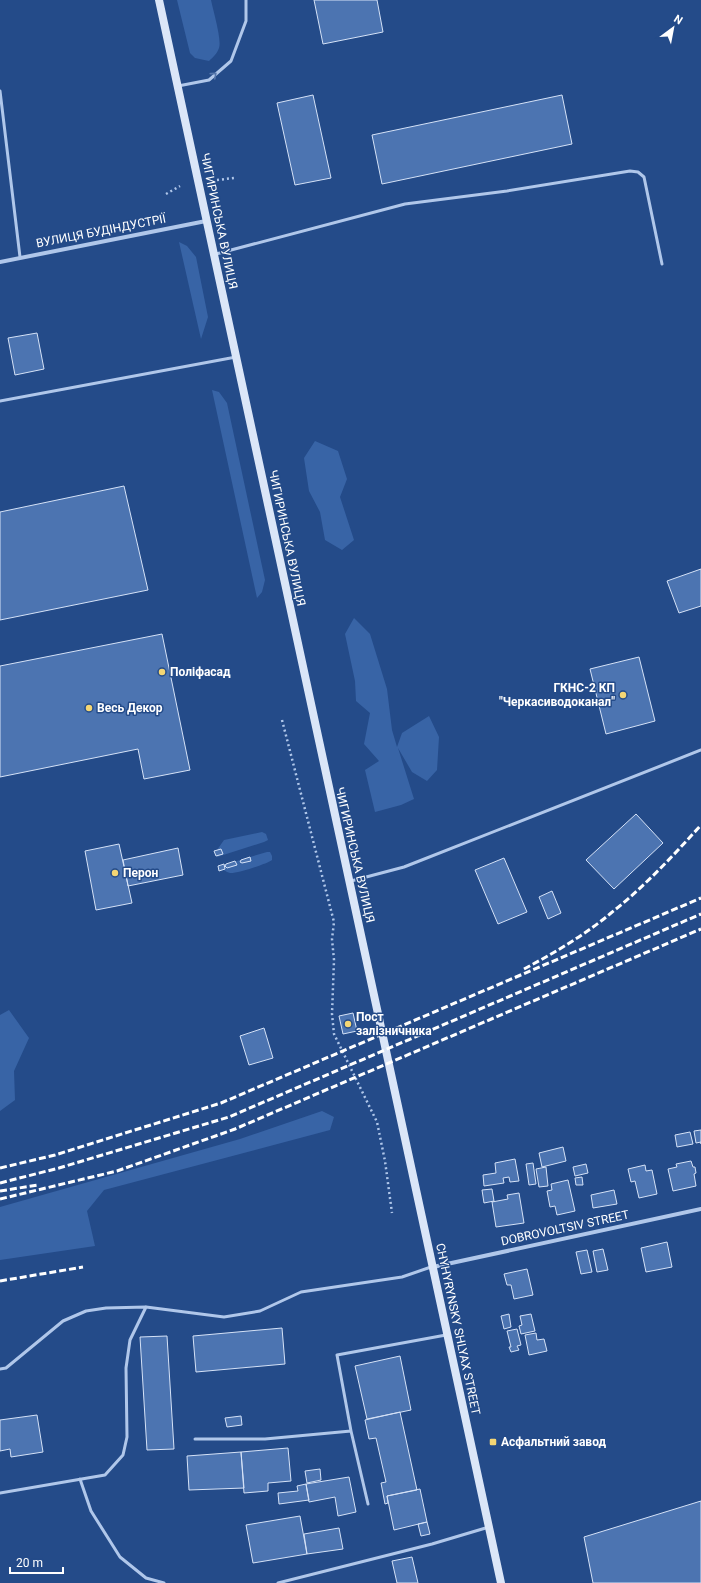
<svg xmlns="http://www.w3.org/2000/svg" width="701" height="1583" viewBox="0 0 701 1583" font-family="Roboto,sans-serif">
<style>
.green{fill:#3864a6}
.building{fill:#4c74b1;stroke:#d5e2f7}
.lines{fill:none;stroke-linecap:round;stroke-linejoin:round}
.path{stroke:#b0c7ea;stroke-width:2.5;stroke-dasharray:2 3;stroke-linecap:butt}
.lane{stroke:#b0c7ea;stroke-width:3}
.street{stroke:#b0c7ea;stroke-width:4}
.secondary{stroke:#dbe6f8;stroke-width:8}
.rail{stroke:#fff;stroke-width:3;stroke-dasharray:7 3;stroke-linecap:butt}
.oneway{stroke:#5576ab}
.poi-dot{fill:#f4d674;stroke:#244b89;stroke-width:1.5}
.labels{text-anchor:middle;stroke-width:3;stroke-linejoin:round;paint-order:stroke}
.street-label{font-size:12px;fill:#fff;stroke:#244b89}
.poi-label{font-size:12px;font-weight:bold;fill:#fff;stroke:#244b89;text-anchor:start}
</style>
<rect width="100%" height="100%" fill="#244b89"/>
<path class="green" d="M 177,0 L 211,0 C 213,10 222,40 219,48 C 217,54 213,57 209,61 L 195,58 L 190,53 Z
M 179,242 L 187,246 L 196,257 L 208,317 L 201,339 Z
M 212,390 L 219,392 L 227,403 L 265,580 L 262,592 L 257,598 Z
M 315,441 L 338,451 L 347,479 L 340,497 L 354,540 L 342,550 L 325,540 L 320,512 L 309,491 L 304,458 Z
M 354,618 L 370,634 L 387,689 L 392,730 L 397,747 L 402,733 L 429,716 L 439,737 L 437,770 L 427,781 L 412,772 L 398,748 L 414,799 L 401,805 L 375,812 L 365,770 L 379,761 L 364,744 L 370,713 L 356,701 L 355,681 L 345,634 Z
M 262,832 L 266,834 L 268,840 L 264,842 L 217,857 L 217,850 L 224,840 Z
M 267,852 L 270,852 L 272,856 L 272,860 C 267,864 235,874 230,873 C 226,872 222,869 220,866 Z
M 9,1010 L 29,1038 L 14,1071 L 15,1100 L 0,1111 L 0,1015 Z
M 322,1111 L 334,1117 L 330,1130 L 104,1190 L 87,1211 L 95,1246 L 0,1260 L 0,1207 L 240,1139 Z"/>
<path class="building" d="M 314,0 L 377,0 L 383,32 L 323,44 Z
M 313,95 L 331,178 L 295,185 L 277,103 Z
M 562,95 L 572,144 L 382,184 L 372,135 Z
M 37,333 L 44,369 L 15,375 L 8,338 Z
M 124,486 L 148,590 L 0,620 L 0,512 Z
M 701,569 L 701,606 L 679,613 L 667,581 Z
M 162,634 L 190,770 L 144,779 L 138,749 L 0,777 L 0,666 Z
M 639,657 L 655,721 L 606,734 L 590,669 Z
M 636,814 L 663,843 L 614,889 L 586,860 Z
M 119,844 L 132,903 L 96,910 L 85,851 Z
M 178,848 L 183,875 L 128,886 L 123,860 Z
M 221,849 L 223,854 L 216,856 L 214,851 Z
M 250,857 L 251,861 L 242,863 L 240,862 L 241,860 Z
M 504,858 L 527,912 L 498,924 L 475,870 Z
M 235,861 L 237,865 L 227,868 L 225,866 L 226,864 Z
M 224,864 L 225,869 L 219,871 L 218,866 Z
M 552,891 L 561,913 L 548,919 L 539,897 Z
M 353,1013 L 357,1031 L 343,1034 L 339,1016 Z
M 264,1028 L 273,1058 L 249,1065 L 240,1036 Z
M 701,1130 L 701,1144 L 701,1142 L 696,1143 L 694,1131 Z
M 690,1132 L 693,1144 L 677,1147 L 675,1135 Z
M 563,1147 L 566,1161 L 542,1167 L 539,1153 Z
M 515,1159 L 519,1181 L 510,1182 L 509,1177 L 503,1178 L 504,1183 L 484,1186 L 483,1175 L 496,1173 L 495,1163 Z
M 691,1161 L 693,1167 L 695,1167 L 696,1173 L 694,1174 L 696,1186 L 673,1191 L 668,1169 L 677,1167 L 676,1164 Z
M 533,1163 L 536,1184 L 529,1185 L 526,1164 Z
M 586,1164 L 588,1173 L 575,1176 L 573,1167 Z
M 645,1165 L 646,1171 L 652,1170 L 657,1194 L 639,1198 L 635,1181 L 631,1182 L 628,1169 Z
M 546,1167 L 548,1186 L 539,1187 L 536,1169 Z
M 582,1177 L 583,1185 L 576,1185 L 575,1178 Z
M 568,1180 L 575,1211 L 557,1215 L 555,1206 L 550,1207 L 547,1191 L 552,1190 L 551,1184 Z
M 492,1189 L 494,1201 L 484,1203 L 482,1190 Z
M 614,1190 L 617,1204 L 593,1208 L 591,1195 Z
M 519,1193 L 524,1223 L 496,1227 L 492,1202 L 508,1199 L 507,1195 Z
M 667,1242 L 672,1267 L 646,1272 L 641,1248 Z
M 603,1249 L 608,1270 L 597,1272 L 593,1251 Z
M 587,1250 L 592,1272 L 581,1274 L 576,1252 Z
M 527,1269 L 533,1295 L 514,1299 L 511,1285 L 507,1285 L 504,1274 Z
M 509,1314 L 511,1327 L 504,1329 L 501,1316 Z
M 531,1314 L 535,1331 L 521,1334 L 519,1326 L 522,1325 L 520,1316 Z
M 282,1328 L 285,1364 L 196,1372 L 193,1336 Z
M 517,1329 L 521,1345 L 517,1346 L 519,1350 L 511,1352 L 509,1347 L 511,1347 L 507,1331 Z
M 536,1333 L 537,1340 L 544,1339 L 547,1351 L 529,1355 L 525,1335 Z
M 167,1336 L 174,1449 L 147,1450 L 140,1337 Z
M 400,1356 L 411,1410 L 367,1419 L 355,1366 Z
M 400,1412 L 417,1490 L 387,1496 L 388,1503 L 385,1504 L 381,1483 L 386,1482 L 376,1438 L 369,1439 L 365,1420 Z
M 37,1415 L 43,1452 L 11,1457 L 10,1449 L 0,1451 L 0,1420 Z
M 241,1416 L 242,1425 L 227,1427 L 225,1418 Z
M 288,1448 L 291,1481 L 268,1483 L 268,1491 L 244,1493 L 241,1452 Z
M 241,1452 L 244,1488 L 189,1490 L 187,1456 Z
M 320,1469 L 321,1480 L 307,1483 L 305,1471 Z
M 349,1477 L 356,1512 L 338,1516 L 335,1497 L 309,1502 L 306,1484 Z
M 306,1484 L 309,1500 L 279,1504 L 278,1493 L 298,1491 L 297,1486 Z
M 420,1489 L 427,1522 L 394,1530 L 387,1496 Z
M 701,1501 L 701,1583 L 593,1583 L 584,1537 Z
M 300,1516 L 307,1554 L 253,1563 L 246,1525 Z
M 427,1522 L 430,1534 L 421,1536 L 418,1524 Z
M 339,1528 L 343,1549 L 307,1554 L 304,1534 Z
M 412,1557 L 418,1583 L 397,1583 L 392,1561 Z"/>
<g class="lines">
<path class="path" d="M 217,180 L 234,178
M 166,194 L 180,186
M 282,720 L 334,922 L 332,939 L 334,960 L 332,1014 L 334,1034 L 377,1122 L 385,1161 L 392,1213"/>
<path class="lane" d="M 178,86 L 209,80 L 231,61 L 246,21 L 246,0
M 0,91 L 20,257
M 216,254 L 405,204 L 507,191 L 630,171 L 638,172 L 644,177 L 662,264
M 0,401 L 236,357
M 351,881 L 404,867 L 701,750
M 0,1369 L 6,1368 L 63,1321 L 86,1311 L 106,1308 L 146,1307 L 224,1317 L 260,1311 L 301,1292 L 402,1277 L 431,1267
M 351,1431 L 368,1504
M 195,1439 L 265,1439 L 351,1431 L 337,1355 L 446,1335
M 80,1479 L 91,1511 L 120,1557 L 146,1578 L 164,1583
M 0,1493 L 105,1475 L 123,1455 L 127,1437 L 126,1368 L 130,1340 L 146,1307
M 278,1583 L 432,1544 L 489,1527"/>
<path class="street" d="M 0,262 L 206,221
M 433,1267 L 701,1209"/>
<path class="secondary" d="M 159,0 L 501,1583"/>
<path class="rail" d="M 524,969 C 554,953 585,935 611,913 C 644,887 673,856 701,825
M 0,1168 L 55,1155 L 221,1103 L 701,898
M 0,1183 L 59,1168 L 229,1117 L 701,914
M 0,1191 L 38,1185
M 0,1199 L 117,1171 L 235,1129 L 701,929
M 0,1281 L 83,1267"/>
</g>
<defs><path id="oneway-chevron" d="M-2-3.5L2.5 0L-2 3.5" fill="none" stroke-width="1.6" stroke-linecap="round" stroke-linejoin="round"/></defs>
<use class="oneway" href="#oneway-chevron" transform="translate(214 75) rotate(-41)"/>
<g class="poi-dot">
<circle cx="162" cy="672" r="4"/>
<circle cx="623" cy="695" r="4"/>
<circle cx="89" cy="708" r="4"/>
<circle cx="115" cy="873" r="4"/>
<circle cx="348" cy="1024" r="4"/>
<rect x="489" y="1438" width="8" height="8" rx="2"/>
</g>
<g class="labels">
<g class="street-label">
<text transform="translate(219 221) rotate(78)" y="4">ЧИГИРИНСЬКА ВУЛИЦЯ</text>
<text transform="translate(101 231) rotate(-11)" y="4">ВУЛИЦЯ БУДІНДУСТРІЇ</text>
<text transform="translate(287 538) rotate(78)" y="4">ЧИГИРИНСЬКА ВУЛИЦЯ</text>
<text transform="translate(355 855) rotate(77)" y="4">ЧИГИРИНСЬКА ВУЛИЦЯ</text>
<text transform="translate(565 1228) rotate(-12)" y="4">DOBROVOLTSIV STREET</text>
<text transform="translate(458 1329) rotate(78)" y="4">CHYHYRYNSKY SHLYAX STREET</text>
</g>
<g class="poi-label">
<text x="170" y="676">Поліфасад</text>
<text x="615" y="692" text-anchor="end">ГКНС-2 КП<tspan x="615" dy="14">"Черкасиводоканал"</tspan></text>
<text x="97" y="712">Весь Декор</text>
<text x="123" y="877">Перон</text>
<text x="356" y="1021">Пост<tspan x="356" dy="14">залізничника</tspan></text>
<text x="501" y="1446">Асфальтний завод</text>
</g>
</g>
<g transform="translate(673 28) rotate(32)" stroke="#244b89" stroke-width="3" paint-order="stroke">
<path d="M0-3L7 15L0 10L-7 15Z" fill="#ffffff"/>
<text y="-6" font-size="11" font-weight="bold" text-anchor="middle" fill="#ffffff">N</text>
</g>
<path d="M10 1567v6h53v-6" fill="none" stroke="#ffffff" stroke-width="2"/>
<text x="16" y="1567" font-size="12" fill="#ffffff" stroke="#244b89" stroke-width="3" paint-order="stroke">20 m</text>
</svg>
